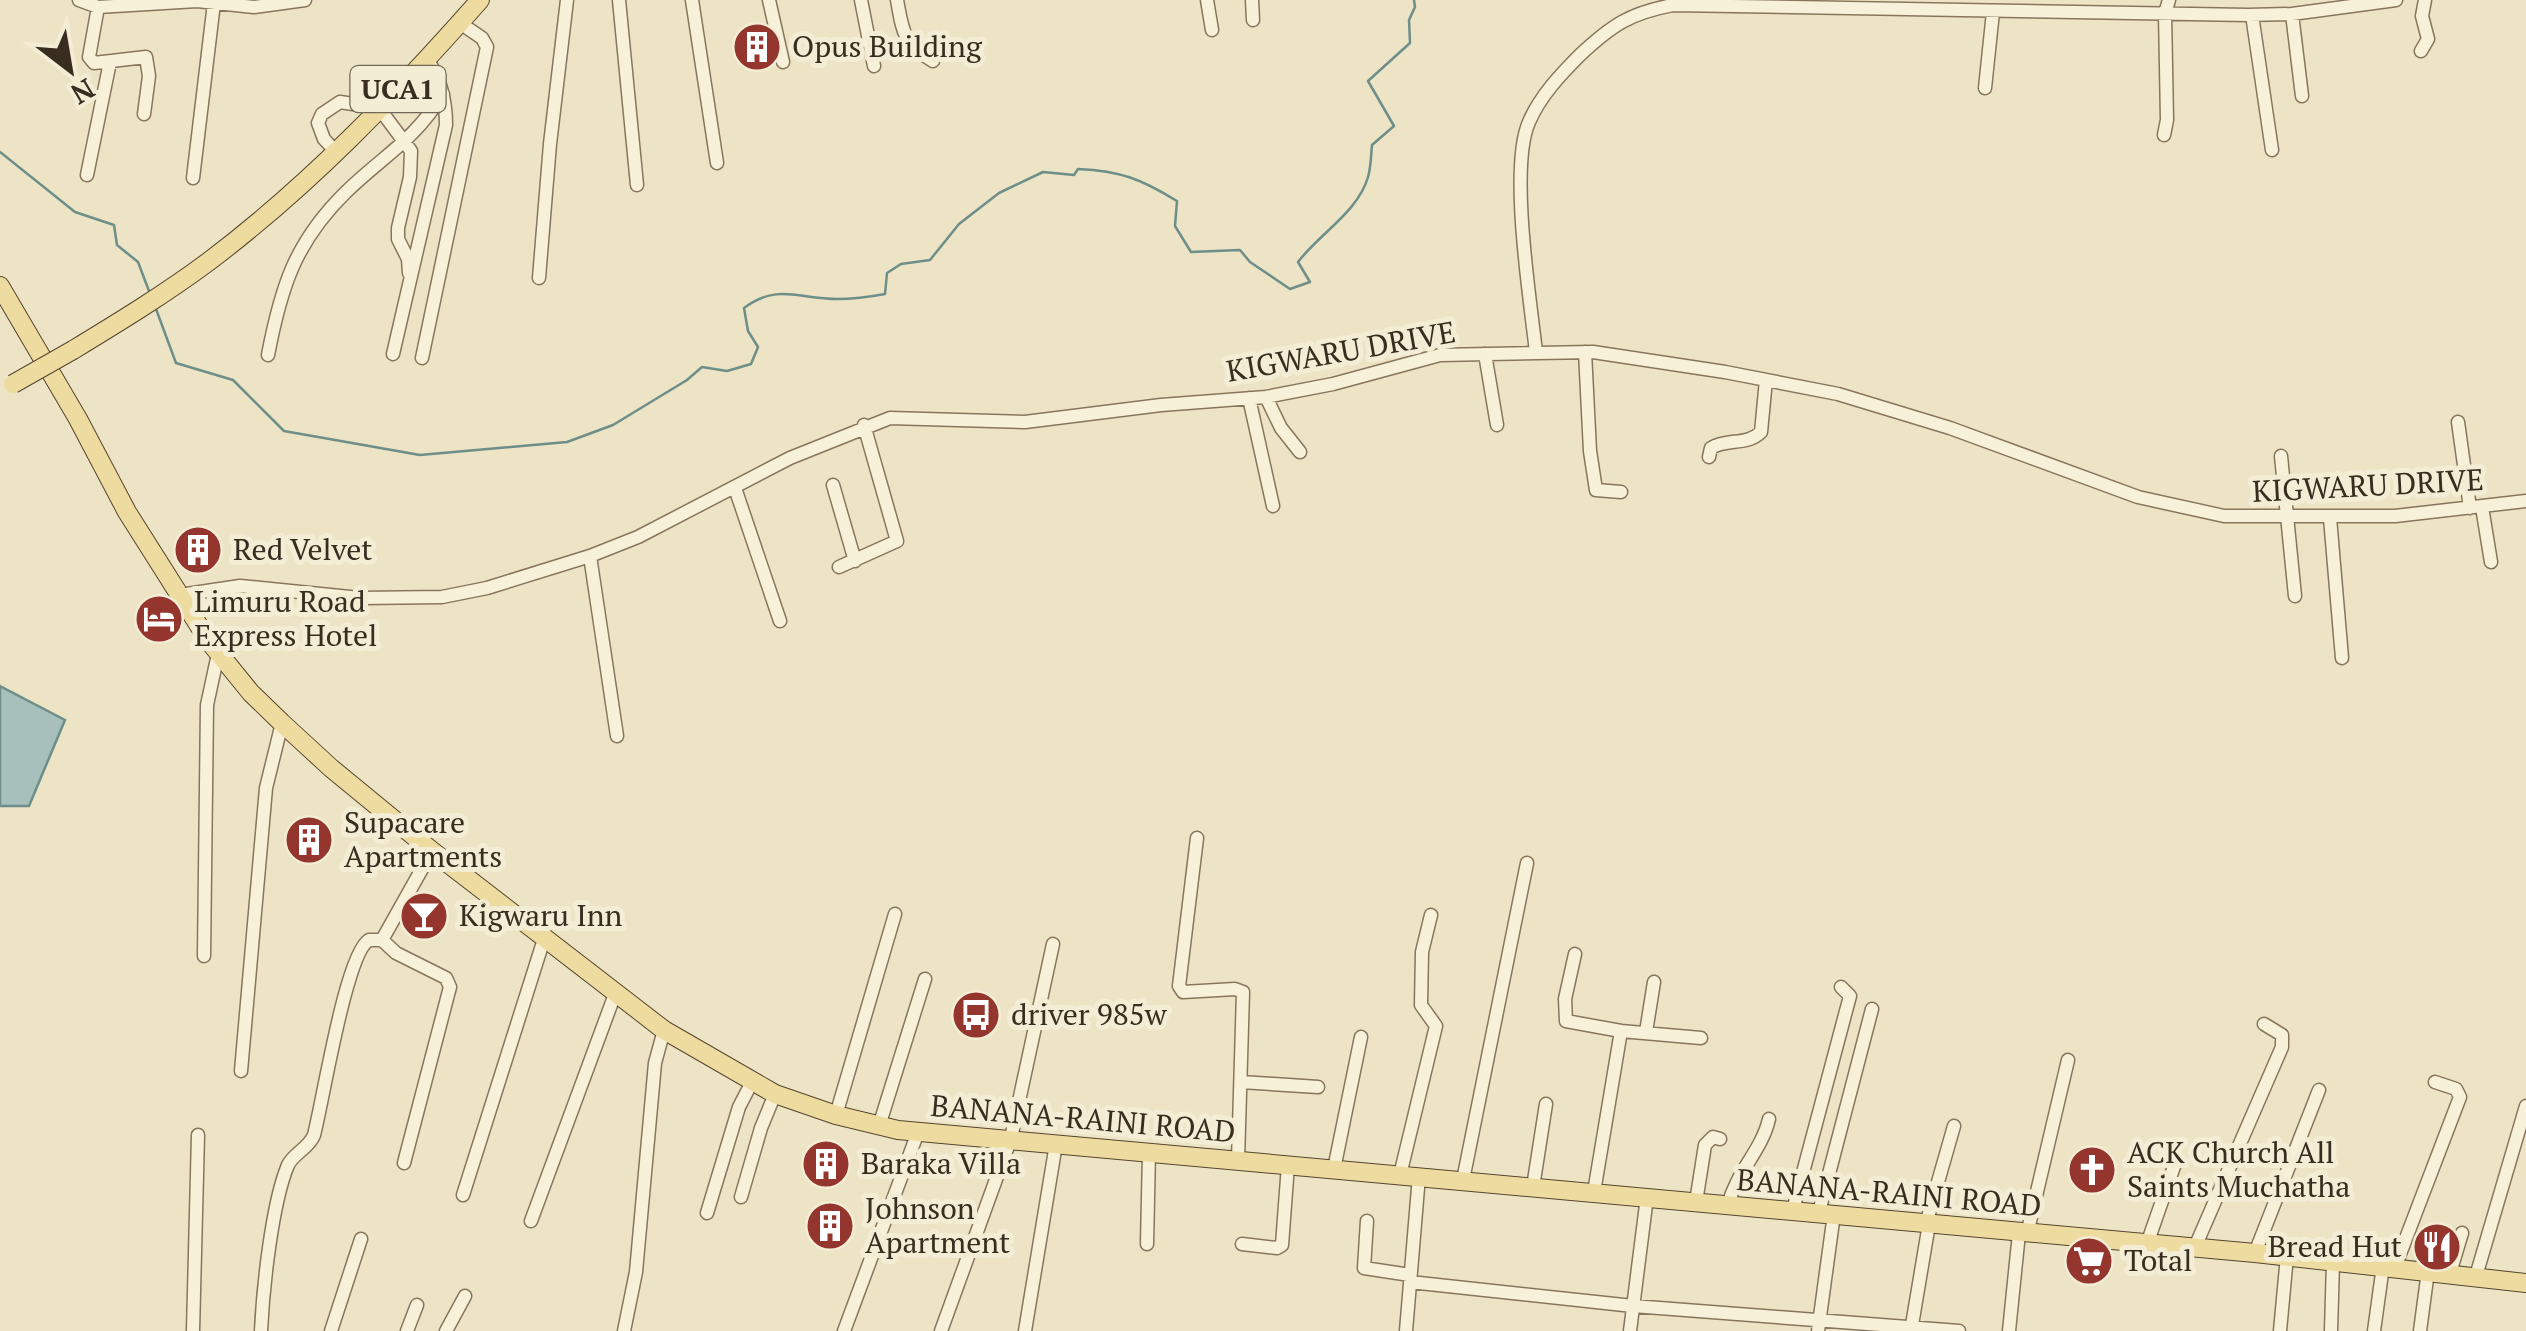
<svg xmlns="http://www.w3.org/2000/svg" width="2526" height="1331" viewBox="0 0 2526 1331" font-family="'PT Serif',serif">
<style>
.water{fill:#a7c0bb;stroke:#6e8e89;stroke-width:2.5}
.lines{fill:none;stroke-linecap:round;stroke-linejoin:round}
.stream{stroke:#6e8e89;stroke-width:2.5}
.minor-casing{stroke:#87765c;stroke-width:15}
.major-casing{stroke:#554430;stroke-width:20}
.minor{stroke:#f8f1d9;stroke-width:12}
.major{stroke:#eedb9f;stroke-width:18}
.major-bridge-casing{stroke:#554430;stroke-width:20;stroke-linecap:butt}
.major-bridge{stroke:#eedb9f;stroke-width:18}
.labels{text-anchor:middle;stroke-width:10;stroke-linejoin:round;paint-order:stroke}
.shield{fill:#f4edd5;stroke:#706756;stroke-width:2.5}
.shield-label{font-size:28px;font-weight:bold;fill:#382d1f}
.poi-label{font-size:30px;fill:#382d1f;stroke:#f4edd5;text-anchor:start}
.street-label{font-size:30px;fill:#382d1f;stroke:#f4edd5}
</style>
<rect width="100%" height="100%" fill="#ede4c5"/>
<path class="water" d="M 0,686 L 65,720 L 29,806 L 0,806 Z"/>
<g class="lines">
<path class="stream" d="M 0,152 L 75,212 L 114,225 L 117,245 L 138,262 L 149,291
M 156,309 L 176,363 L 233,380 L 284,431 L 420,455 L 567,442 L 613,425 L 687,380 L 702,367 L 727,371 L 751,364 L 758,347 L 748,331 L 744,308 C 777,283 799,299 837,299 C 853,299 869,297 885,294 L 887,273 L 901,264 L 930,260 L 959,224 L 999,193 L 1043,172 L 1074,175 L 1078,169 C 1121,171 1141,179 1177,201 L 1175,226 L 1191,252 L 1240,250 L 1250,262 L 1290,289 L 1310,282 L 1298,262 C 1319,234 1358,212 1368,177 C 1371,167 1371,155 1372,145 L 1394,126 L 1368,81 L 1410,43 L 1409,20 L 1415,7 L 1414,0"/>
<g class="minor-casing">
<path id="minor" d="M 79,0 L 98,7 L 197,1 L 254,7 L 305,0
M 619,0 L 637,185
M 692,0 L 717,163
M 769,0 L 783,62
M 861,0 L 874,66
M 897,0 C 903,33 903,43 933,61
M 1207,0 L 1212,30
M 1252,0 L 1253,20
M 98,7 L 89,57 L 94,63 L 146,57 L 149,76 L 144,114
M 2292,14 L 2302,96
M 2252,15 L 2272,150
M 2421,51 L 2428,39 L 2422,16 L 2425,0
M 1985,88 L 1993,12
M 2164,135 L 2167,120 L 2165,13 L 2169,0
M 336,152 L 324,139 L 318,123 L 322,114 L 340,102 L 379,108 L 411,151 L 410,177 L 398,228 L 398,239 L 408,259 L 409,273
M 87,175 L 110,62
M 193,178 L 214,3
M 539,278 L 550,144 L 567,0
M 1536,352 C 1530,298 1509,167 1529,122 C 1540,96 1561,74 1580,55 C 1612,25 1630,13 1673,5 L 2248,15 L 2292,14 L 2396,0
M 1585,352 L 1590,451 L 1596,490 L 1621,492
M 393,354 L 446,125 C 446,101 441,78 426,58
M 1485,354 L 1497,425
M 268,355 C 281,287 295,242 346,192 C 384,155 413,142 443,94
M 422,358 L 487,47 L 482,38 L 460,23
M 1266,397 L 1281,428 L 1300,452
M 1249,398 L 1273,506
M 2458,422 L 2470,508
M 2281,456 L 2295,596
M 1709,457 L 1711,448 C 1727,438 1747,446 1761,432 L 1766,380
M 833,485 L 855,561
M 735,488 L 780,621
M 2482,507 L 2491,562
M 2330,518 L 2342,658
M 590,556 L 617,736
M 839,567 L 897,541 L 864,425
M 180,595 L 240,586 L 360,598 L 442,597 L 487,588 L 590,556 L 638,537 L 790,458 L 890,418 L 1025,422 L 1161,405 L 1266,397 L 1333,384 L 1440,355 L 1593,352 L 1725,372 L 1838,394 L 1950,428 L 2138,497 L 2224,516 L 2395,516 L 2526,501
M 1197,838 L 1179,986 L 1183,992 L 1235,989 L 1243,992 L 1238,1160
M 382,940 L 396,953 L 446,978 L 450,987 L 404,1163
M 1575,954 L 1565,999 L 1566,1021 L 1621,1031
M 204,956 L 207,705 L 218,654
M 1646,1032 L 1654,982
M 241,1071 L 266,788 L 282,723
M 1241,1082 L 1318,1087
M 836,1115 L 895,914
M 879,1126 L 925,979
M 1334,1169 L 1361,1037
M 1400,1175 L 1436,1026 L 1421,1005 L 1422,952 L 1431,915
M 1463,1180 L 1527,863
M 1533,1187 L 1546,1104
M 1594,1192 L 1621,1031 L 1701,1038
M 463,1195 L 544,939
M 741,1197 L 761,1128 L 775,1094
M 1696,1202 L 1705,1145 L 1713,1137 L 1720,1139
M 1728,1205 C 1737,1171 1762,1150 1769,1119
M 1793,1210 L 1850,996 L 1841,987
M 1819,1212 L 1872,1009
M 707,1213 L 739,1107 L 752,1082
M 531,1221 L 615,994
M 1367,1221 L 1364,1268 L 1410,1275
M 1926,1224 L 1954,1126
M 2027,1234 L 2068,1060
M 1147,1244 L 1149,1152
M 1242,1244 L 1277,1248 L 1282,1245 L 1288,1165
M 2147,1244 L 2177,1158
M 2195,1247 L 2282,1047 L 2282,1035 L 2264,1024
M 2255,1253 L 2319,1090
M 2395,1267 L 2460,1097 L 2456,1089 L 2435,1082
M 2450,1273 L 2462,1233
M 2476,1276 L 2526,1106
M 1410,1282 L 1633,1306 L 1959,1331
M 193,1331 L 198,1135
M 261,1331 C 263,1288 272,1203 288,1165 C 294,1153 309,1148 314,1135 C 323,1101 346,953 369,940 L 382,940 L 432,851
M 331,1331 L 361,1239
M 407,1331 L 417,1305
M 446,1331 L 465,1296
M 624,1331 L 636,1272 L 655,1063 L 664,1030
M 844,1331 L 918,1132
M 941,1331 L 1011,1138 L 1053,944
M 1025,1331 L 1056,1144
M 1406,1331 L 1419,1176
M 1630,1331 L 1647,1197
M 1818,1331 L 1834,1214
M 1911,1331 L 1929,1224
M 2009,1331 L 2019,1233
M 2280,1331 L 2287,1256
M 2331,1331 L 2333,1262
M 2374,1331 L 2383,1266
M 2420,1331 L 2428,1271"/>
</g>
<g class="major-casing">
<path id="major" d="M 0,286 L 78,419 L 127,512 L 208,640 L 251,693 L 282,723 L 331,768 L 432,851 L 664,1030 L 775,1094 L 836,1115 L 898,1130 L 2255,1253 L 2526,1283
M 73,350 C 119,322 165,294 208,262 C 309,186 397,94 480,0"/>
</g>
<use href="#minor" class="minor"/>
<use href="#major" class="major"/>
<g class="major-bridge-casing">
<path id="major-bridge" d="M 13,384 L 73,350"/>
</g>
<use href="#major-bridge" class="major-bridge"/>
</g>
<defs>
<g id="building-disc" transform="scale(2.5)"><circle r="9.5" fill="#94352e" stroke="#f4edd5"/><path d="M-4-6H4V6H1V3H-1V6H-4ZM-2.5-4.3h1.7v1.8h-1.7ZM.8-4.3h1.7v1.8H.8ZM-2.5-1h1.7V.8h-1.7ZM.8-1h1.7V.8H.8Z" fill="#fff"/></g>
<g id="hotel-disc" transform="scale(2.5)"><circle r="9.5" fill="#94352e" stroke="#f4edd5"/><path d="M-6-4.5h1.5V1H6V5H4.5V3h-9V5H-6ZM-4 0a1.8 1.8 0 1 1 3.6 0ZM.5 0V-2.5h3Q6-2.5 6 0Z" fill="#fff"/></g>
<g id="bar-disc" transform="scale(2.5)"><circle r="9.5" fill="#94352e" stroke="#f4edd5"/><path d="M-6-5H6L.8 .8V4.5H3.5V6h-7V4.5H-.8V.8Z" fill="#fff"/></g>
<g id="bus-disc" transform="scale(2.5)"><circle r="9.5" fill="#94352e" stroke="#f4edd5"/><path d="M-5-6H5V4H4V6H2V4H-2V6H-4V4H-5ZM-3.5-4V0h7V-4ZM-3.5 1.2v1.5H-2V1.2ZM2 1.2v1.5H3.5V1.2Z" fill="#fff"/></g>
<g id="church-disc" transform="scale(2.5)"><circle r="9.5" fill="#94352e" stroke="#f4edd5"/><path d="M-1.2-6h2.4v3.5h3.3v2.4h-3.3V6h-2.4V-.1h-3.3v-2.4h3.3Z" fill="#fff"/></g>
<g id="restaurant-disc" transform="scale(2.5)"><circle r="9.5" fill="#94352e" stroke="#f4edd5"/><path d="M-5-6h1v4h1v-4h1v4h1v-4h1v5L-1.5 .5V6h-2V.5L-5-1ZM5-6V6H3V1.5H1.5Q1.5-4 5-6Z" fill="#fff"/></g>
<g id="supermarket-disc" transform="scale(2.5)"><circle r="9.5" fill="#94352e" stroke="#f4edd5"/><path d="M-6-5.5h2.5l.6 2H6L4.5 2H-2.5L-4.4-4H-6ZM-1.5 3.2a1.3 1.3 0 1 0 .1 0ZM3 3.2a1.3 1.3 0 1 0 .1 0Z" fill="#fff"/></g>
</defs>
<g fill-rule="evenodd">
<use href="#building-disc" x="757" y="47"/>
<use href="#building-disc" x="198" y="550"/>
<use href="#hotel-disc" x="159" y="619"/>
<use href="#building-disc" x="309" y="840"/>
<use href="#bar-disc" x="424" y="916"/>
<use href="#bus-disc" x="976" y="1015"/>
<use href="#building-disc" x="826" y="1164"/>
<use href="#church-disc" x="2092" y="1170"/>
<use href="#building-disc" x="830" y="1226"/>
<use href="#restaurant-disc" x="2437" y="1247"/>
<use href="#supermarket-disc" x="2089" y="1261"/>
</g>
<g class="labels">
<rect class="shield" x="350.5" y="66" width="95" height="46" rx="8"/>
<g class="shield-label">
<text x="398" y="99">UCA1</text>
</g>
<g class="poi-label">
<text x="792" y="57">Opus Building</text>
<text x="233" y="560">Red Velvet</text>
<text x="194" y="612">Limuru Road<tspan x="194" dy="34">Express Hotel</tspan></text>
<text x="344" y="833">Supacare<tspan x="344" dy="34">Apartments</tspan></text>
<text x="459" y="926">Kigwaru Inn</text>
<text x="1011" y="1025">driver 985w</text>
<text x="2127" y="1163">ACK Church All<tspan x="2127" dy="34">Saints Muchatha</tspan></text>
<text x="861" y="1174">Baraka Villa</text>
<text x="865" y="1219">Johnson<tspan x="865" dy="34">Apartment</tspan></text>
<text x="2402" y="1257" text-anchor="end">Bread Hut</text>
<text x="2124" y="1271">Total</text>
</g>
<g class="street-label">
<text transform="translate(1341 352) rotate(-10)" y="10">KIGWARU DRIVE</text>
<text transform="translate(2368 486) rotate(-3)" y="10">KIGWARU DRIVE</text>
<text transform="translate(1083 1119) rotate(5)" y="10">BANANA-RAINI ROAD</text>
<text transform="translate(1889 1193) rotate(5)" y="10">BANANA-RAINI ROAD</text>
</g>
</g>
<g transform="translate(70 70) rotate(149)" stroke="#f4edd5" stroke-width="8" paint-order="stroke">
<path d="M0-8L18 38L0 25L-18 38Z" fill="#382d1f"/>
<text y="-15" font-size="28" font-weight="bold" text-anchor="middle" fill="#382d1f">N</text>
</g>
</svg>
